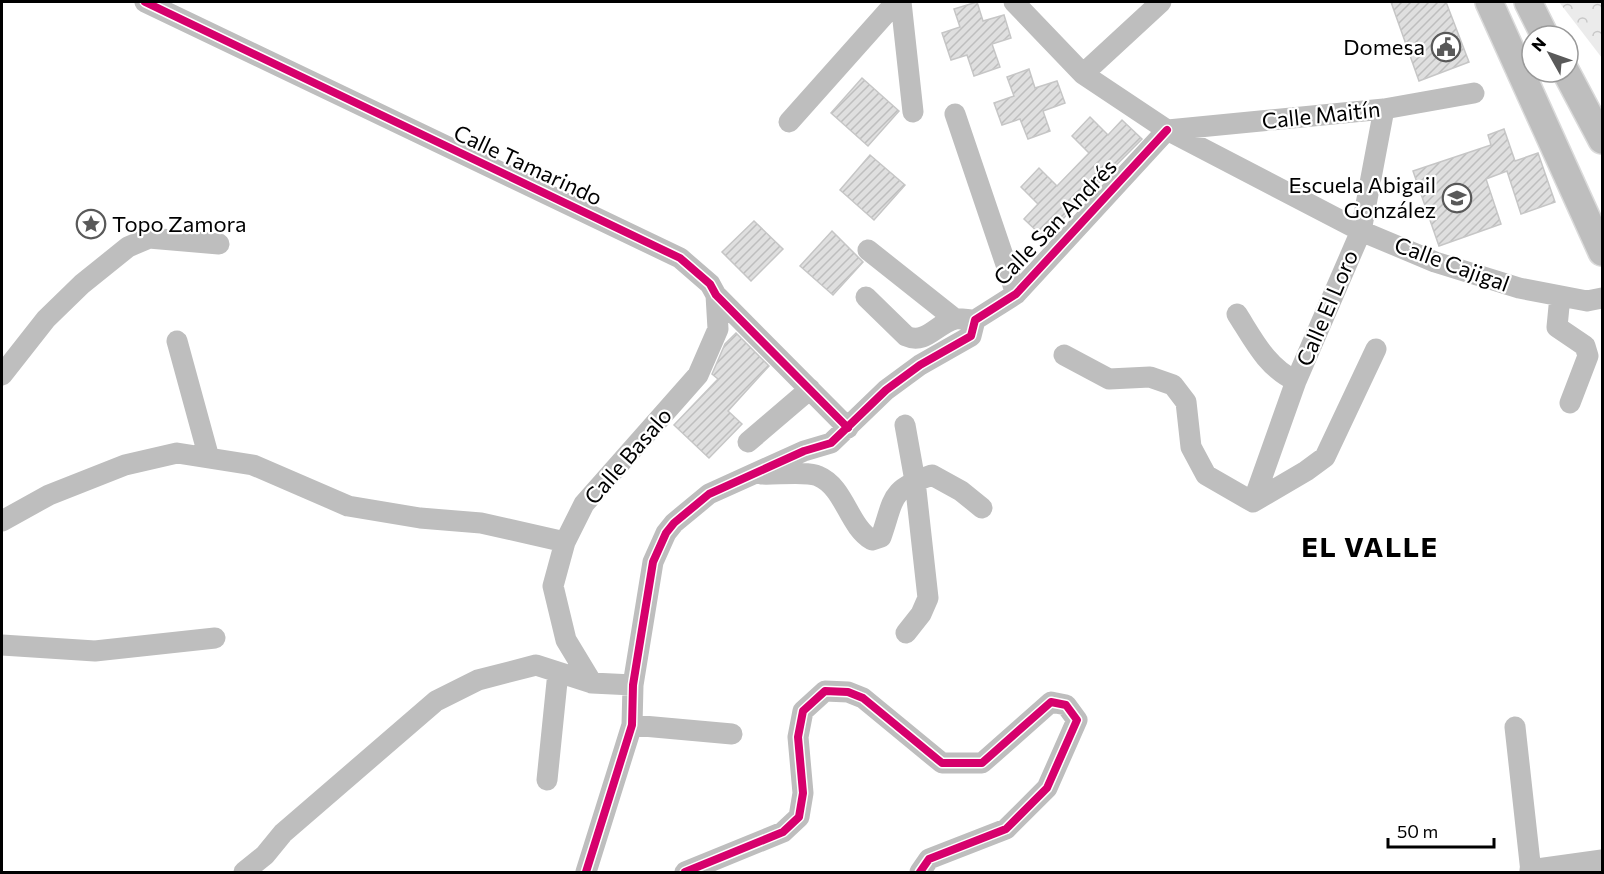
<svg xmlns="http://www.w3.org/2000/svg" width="1604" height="874" viewBox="0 0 1604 874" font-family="Commissioner,sans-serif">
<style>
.park{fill:url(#park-crowns)}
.building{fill:url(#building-hatch);stroke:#c6c6c6;stroke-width:1.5}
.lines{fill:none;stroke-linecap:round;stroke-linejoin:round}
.major-casing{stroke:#dbdbdb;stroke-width:30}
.minor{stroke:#bebebe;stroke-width:21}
.major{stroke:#bebebe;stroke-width:27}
.cycleway-casing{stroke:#fff;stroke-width:11}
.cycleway{stroke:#d6006c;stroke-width:8}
.labels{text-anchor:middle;stroke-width:4.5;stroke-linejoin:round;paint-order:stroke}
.poi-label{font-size:22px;fill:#000;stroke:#fff;text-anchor:end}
.street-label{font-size:22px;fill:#000;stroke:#fff}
.district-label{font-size:28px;font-weight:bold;letter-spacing:1.5px;fill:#000;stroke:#fff}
</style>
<defs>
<pattern id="park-crowns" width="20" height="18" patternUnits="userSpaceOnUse" patternTransform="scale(1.5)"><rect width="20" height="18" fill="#ebebeb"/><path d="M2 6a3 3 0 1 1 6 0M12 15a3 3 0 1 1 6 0" fill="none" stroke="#c8c8c8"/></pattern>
<pattern id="building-hatch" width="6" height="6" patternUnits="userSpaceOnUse" patternTransform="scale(1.5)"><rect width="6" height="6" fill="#dfdfdf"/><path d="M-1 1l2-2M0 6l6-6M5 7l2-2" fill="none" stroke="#bebebe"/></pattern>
</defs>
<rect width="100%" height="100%" fill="#fff"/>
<path class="park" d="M 1559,2 L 1602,2 L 1602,58 Z"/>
<path class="building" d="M 977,2 L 983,21 L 1004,15 L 1011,38 L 992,44 L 1000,67 L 974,76 L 967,55 L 951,60 L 942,33 L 960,27 L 954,9 Z
M 1391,2 L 1446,2 L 1469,62 L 1419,81 Z
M 1029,69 L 1035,88 L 1057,81 L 1065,103 L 1043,111 L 1050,131 L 1028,139 L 1020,119 L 1002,125 L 994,103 L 1014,96 L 1007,77 Z
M 862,78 L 899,111 L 868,146 L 831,113 Z
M 1090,117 L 1108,135 L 1122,120 L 1142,139 L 1044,238 L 1024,219 L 1038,204 L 1021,187 L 1039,168 L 1057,186 L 1089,153 L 1072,136 Z
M 1504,129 L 1515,161 L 1538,153 L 1555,202 L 1521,214 L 1507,171 L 1486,179 L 1501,224 L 1439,246 L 1413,171 L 1491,145 L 1488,135 Z
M 870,155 L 905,185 L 874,220 L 840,190 Z
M 754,221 L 783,249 L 751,281 L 722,252 Z
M 832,231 L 863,262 L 833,295 L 800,266 Z
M 736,333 L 769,366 L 728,411 L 742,424 L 709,458 L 674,425 L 718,379 L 712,374 L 725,344 Z"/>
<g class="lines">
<g class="major-casing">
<path id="major" d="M 1489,2 L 1602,252
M 1528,2 L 1545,36
M 1566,72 L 1602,140"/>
</g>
<path class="minor" d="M 145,2 L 680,258 L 710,284 L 716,295 L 848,428
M 901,2 L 913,112
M 1014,2 L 1083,74 L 1167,130 L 1361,231 L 1435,262 L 1519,288 L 1587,301 L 1602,298
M 1083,74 L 1161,2
M 955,114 L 1016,294
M 789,122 L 896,2
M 1168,130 L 1384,109 L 1474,93
M 868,250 L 955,319
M 1560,296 L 1557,327 L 1585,346 L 1588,356 L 1570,403
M 866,297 L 906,336 C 926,345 936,324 955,319 C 960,318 969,320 975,320
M 1237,314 C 1253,339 1267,368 1296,381
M 177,341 L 209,458
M 1064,355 L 1109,379 L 1150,377 L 1173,385 L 1186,402 L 1191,447 L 1206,475 L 1253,502 L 1306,471 L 1325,457 L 1376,349
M 2,375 L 46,319 L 82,284 L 128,247 L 149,238 L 219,244
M 905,425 L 915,481 L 928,598 L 921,614 L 906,633
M 748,442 L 810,389
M 761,474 C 774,475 807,471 818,476 C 845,487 848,526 872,540 L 881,537 C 895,497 889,490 932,475 L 961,491 L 982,508
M 1253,502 L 1296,381 L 1361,231 L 1384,109
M 2,521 L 49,495 L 125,465 L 177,453 L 253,465 L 348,506 L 420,518 L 481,523 L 565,542
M 2,645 L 95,651 L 215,638
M 633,685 L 592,683 L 566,640 L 553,586 L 565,542 L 584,504 L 698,375 L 718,329 L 716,295
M 632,725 L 732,734
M 1515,727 L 1531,872
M 547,780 L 558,672
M 1530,870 L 1602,860
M 244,872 L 265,855 L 283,833 L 436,701 L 478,680 L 536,665 L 592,683
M 586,872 L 632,725 L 633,685 L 653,562 L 666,533 L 674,523 L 709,494 L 804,451 L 831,443 L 886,390 L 920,365 L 971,336 L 975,320 L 1016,294 L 1167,130
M 685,872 L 783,832 L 799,817 L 803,793 L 798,737 L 803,711 L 825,691 L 848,692 L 863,698 L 942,763 L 982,763 L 1051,702 L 1066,705 L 1077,720 L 1047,788 L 1006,829 L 929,859 L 920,872"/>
<use href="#major" class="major"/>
<g class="cycleway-casing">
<path id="cycleway" d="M 145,2 L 680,258 L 710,284 L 716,295 L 848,428
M 586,872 L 632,725 L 633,685 L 653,562 L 666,533 L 674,523 L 709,494 L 804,451 L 831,443 L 886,390 L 920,365 L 971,336 L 975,320 L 1016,294 L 1167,130
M 685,872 L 783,832 L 799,817 L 803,793 L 798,737 L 803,711 L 825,691 L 848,692 L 863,698 L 942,763 L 982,763 L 1051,702 L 1066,705 L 1077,720 L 1047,788 L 1006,829 L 929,859 L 920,872"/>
</g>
<use href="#cycleway" class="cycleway"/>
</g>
<defs>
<g id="civic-ring" transform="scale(1.5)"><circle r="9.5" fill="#fff" stroke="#595959" stroke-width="1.5"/><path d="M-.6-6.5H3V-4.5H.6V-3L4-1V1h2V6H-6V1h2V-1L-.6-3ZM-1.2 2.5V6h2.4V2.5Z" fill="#595959"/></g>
<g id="school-ring" transform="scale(1.5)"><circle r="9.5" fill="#fff" stroke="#595959" stroke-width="1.5"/><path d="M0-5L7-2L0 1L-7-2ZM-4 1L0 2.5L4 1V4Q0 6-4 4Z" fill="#595959"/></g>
<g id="sight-ring" transform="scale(1.5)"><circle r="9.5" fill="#fff" stroke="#595959" stroke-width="1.5"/><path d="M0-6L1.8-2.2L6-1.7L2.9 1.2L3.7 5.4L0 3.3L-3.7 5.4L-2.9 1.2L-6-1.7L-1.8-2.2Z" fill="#595959"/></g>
</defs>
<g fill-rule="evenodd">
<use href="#civic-ring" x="1446" y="47"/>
<use href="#school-ring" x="1457" y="198"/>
<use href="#sight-ring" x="91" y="224"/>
</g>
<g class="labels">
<g class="poi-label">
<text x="1425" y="55">Domesa</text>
<text x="1436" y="193">Escuela Abigail<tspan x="1436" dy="25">González</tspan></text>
<text x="112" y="232" text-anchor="start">Topo Zamora</text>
</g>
<g class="street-label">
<text transform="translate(1321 115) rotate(-6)" y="8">Calle Maitín</text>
<text transform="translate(528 165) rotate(25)" y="8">Calle Tamarindo</text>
<text transform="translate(1055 222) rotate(-46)" y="8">Calle San Andrés</text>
<text transform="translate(1452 264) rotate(20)" y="8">Calle Cajigal</text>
<text transform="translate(1327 308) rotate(-67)" y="8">Calle El Loro</text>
<text transform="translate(628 456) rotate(-49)" y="8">Calle Basalo</text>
</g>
<g class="district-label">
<text x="1370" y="557">EL VALLE</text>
</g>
</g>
<rect width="1604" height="874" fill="none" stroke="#000000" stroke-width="6"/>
<g transform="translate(1550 54) rotate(310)"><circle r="28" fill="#ffffff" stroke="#999999" stroke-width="1.5"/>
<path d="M0-4.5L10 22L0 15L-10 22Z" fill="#595959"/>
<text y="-9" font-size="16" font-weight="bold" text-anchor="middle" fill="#000000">N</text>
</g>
<path d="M1388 838v9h106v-9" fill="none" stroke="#000000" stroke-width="3"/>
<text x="1397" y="838" font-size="18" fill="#000000" stroke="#ffffff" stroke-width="4.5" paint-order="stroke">50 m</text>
</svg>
